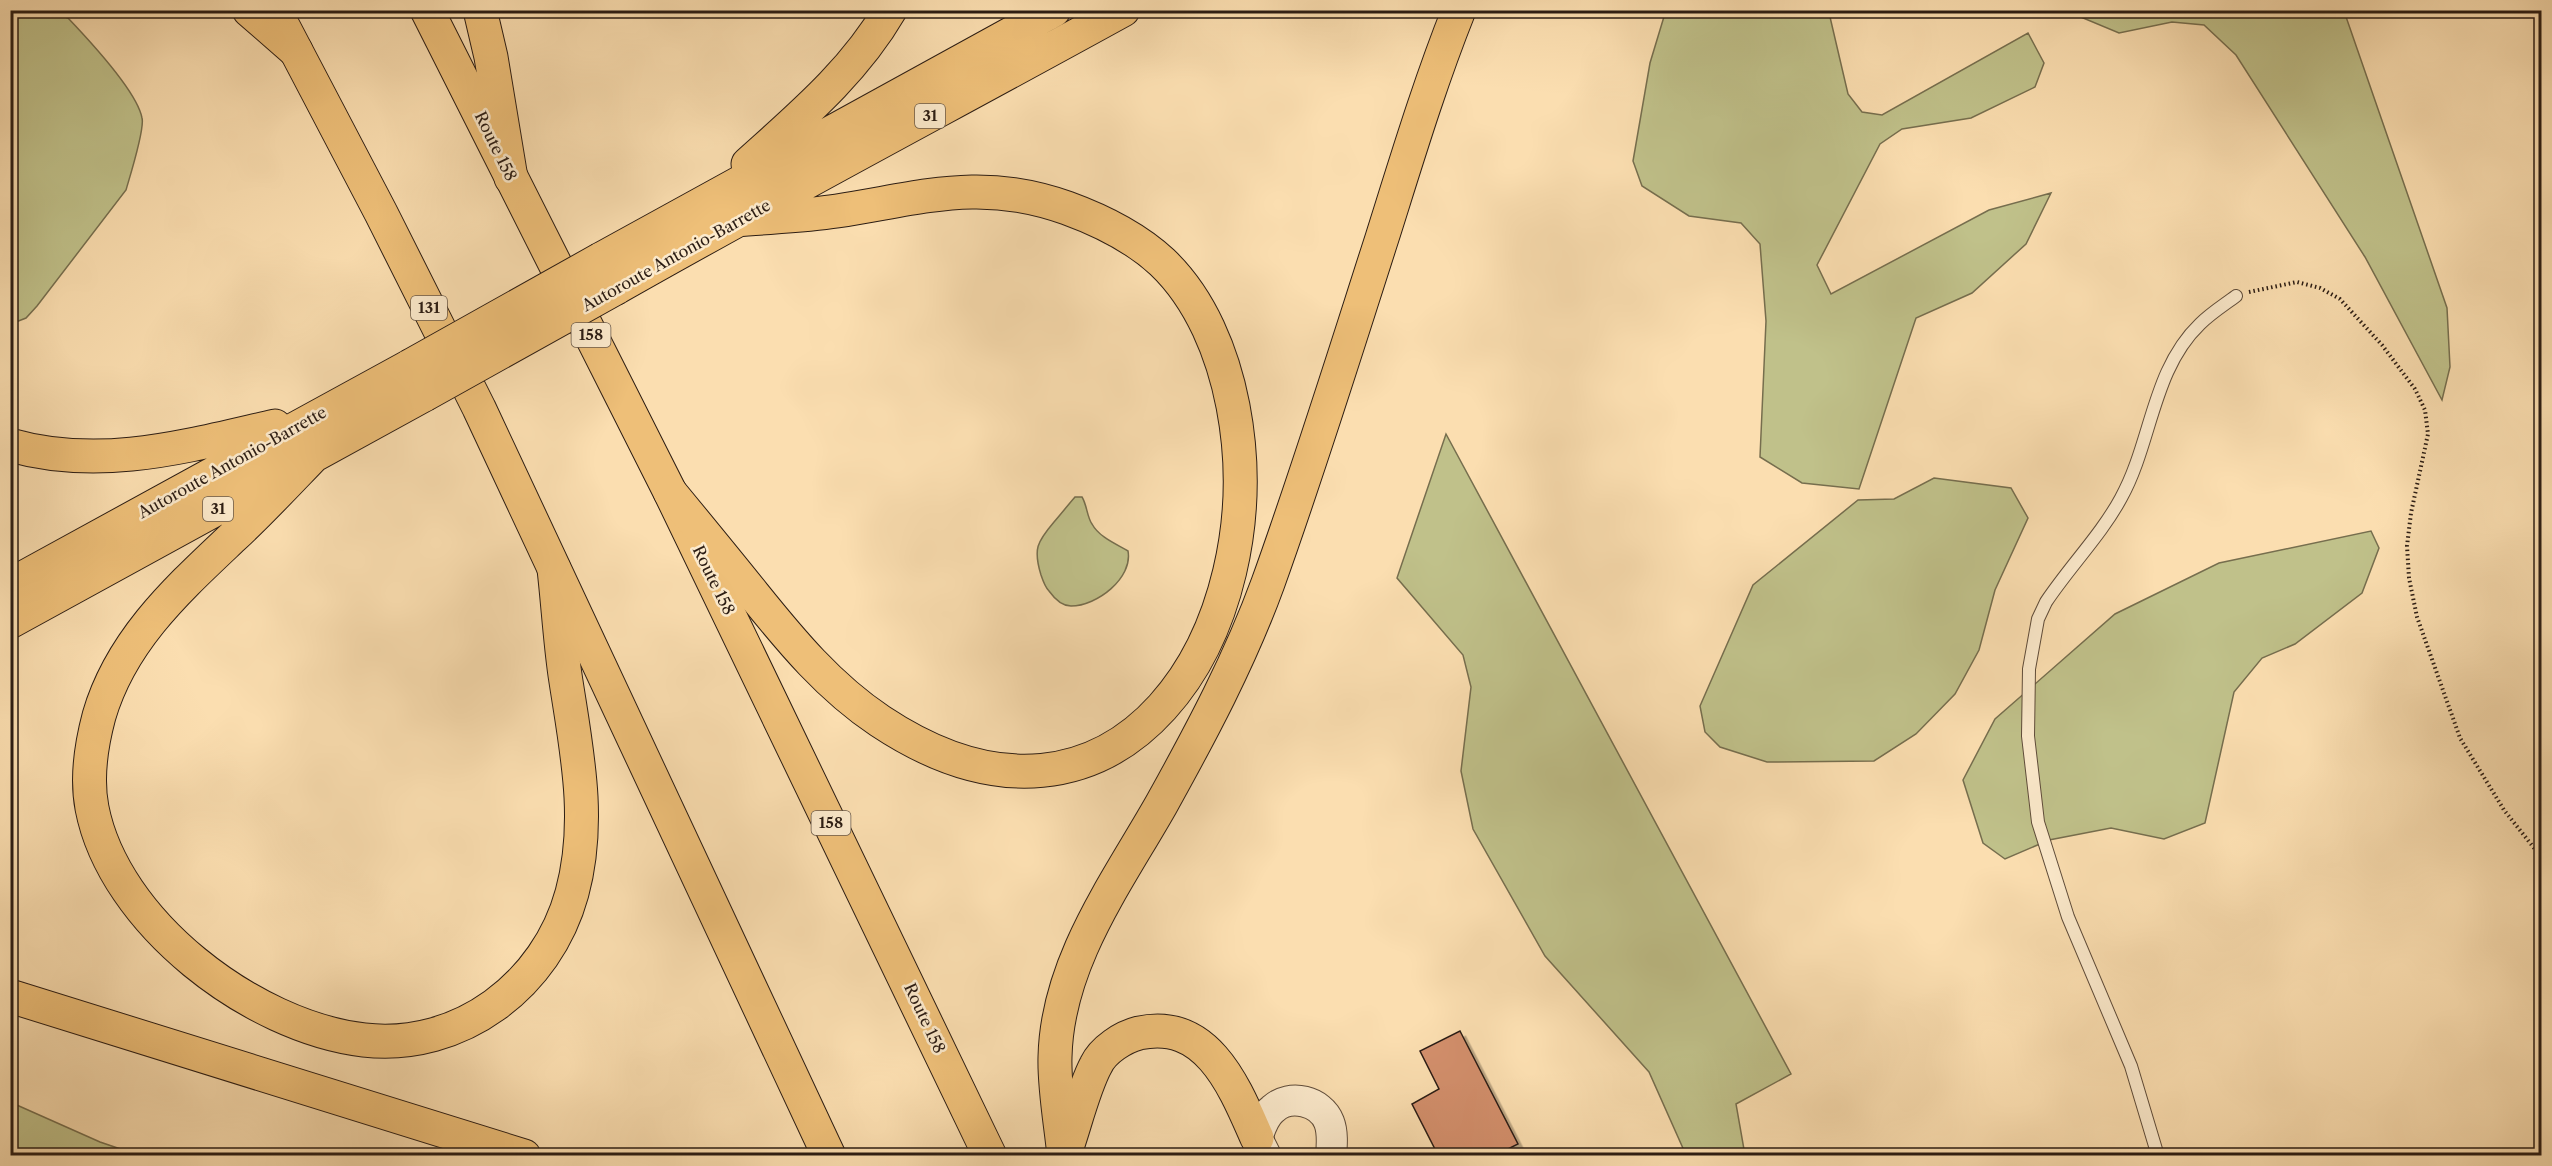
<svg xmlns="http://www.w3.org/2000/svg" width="2552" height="1166" viewBox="0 0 2552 1166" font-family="'Libre Caslon Text',serif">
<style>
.green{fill:#c0c18a;stroke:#766e4e;stroke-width:1.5}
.building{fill:#d38f6c;stroke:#2b1c13;stroke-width:1.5;filter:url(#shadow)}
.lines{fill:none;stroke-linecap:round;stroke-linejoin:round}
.service-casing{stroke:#5f4c3a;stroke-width:14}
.tertiary-casing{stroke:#5f4c3a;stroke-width:32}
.trunk-casing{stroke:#2b1c13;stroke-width:35}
.motorway-casing{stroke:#2b1c13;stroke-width:35}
.path{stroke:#2b1c13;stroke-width:4;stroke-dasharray:1.5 3;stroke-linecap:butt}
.service{stroke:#fceacc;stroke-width:12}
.tertiary{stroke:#fceacc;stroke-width:30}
.trunk{stroke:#eebf78;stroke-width:33}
.motorway{stroke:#eebf78;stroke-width:33}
.motorway-bridge-casing{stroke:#2b1c13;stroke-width:35;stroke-linecap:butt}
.motorway-bridge{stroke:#eebf78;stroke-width:33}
.labels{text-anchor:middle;stroke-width:5;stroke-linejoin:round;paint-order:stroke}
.shield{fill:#fceacc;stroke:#6a5a4a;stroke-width:1.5}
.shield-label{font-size:15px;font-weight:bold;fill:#2b1c13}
.street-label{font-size:16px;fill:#2b1c13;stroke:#fceacc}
</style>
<defs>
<filter id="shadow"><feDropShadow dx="5.5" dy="5.5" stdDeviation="0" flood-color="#0004"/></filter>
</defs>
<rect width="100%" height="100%" fill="#fbdeb0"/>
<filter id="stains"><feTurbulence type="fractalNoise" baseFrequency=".00333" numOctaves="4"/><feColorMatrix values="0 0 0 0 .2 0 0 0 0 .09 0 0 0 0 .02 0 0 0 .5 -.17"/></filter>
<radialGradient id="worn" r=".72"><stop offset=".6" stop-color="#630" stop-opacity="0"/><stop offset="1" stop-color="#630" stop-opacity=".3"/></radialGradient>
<path class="green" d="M 1666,10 L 1838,11 L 1830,17 L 1848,94 L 1862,112 L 1882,115 L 2028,33 L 2044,63 L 2035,87 L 1971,118 L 1902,129 L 1880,144 L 1817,265 L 1831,294 L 1989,210 L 2051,193 L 2026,244 L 1972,293 L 1916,318 L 1859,489 L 1802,483 L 1760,457 L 1766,321 L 1760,244 L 1741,223 L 1689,216 L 1642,186 L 1633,161 L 1650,63 Z
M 2064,10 L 2344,11 L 2447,308 L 2450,367 L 2442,400 L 2365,257 L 2236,55 L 2204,25 L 2172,22 L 2119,33 Z
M 38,13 L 53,13 L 68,18 C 88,39 137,91 142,118 C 145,129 130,176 126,190 L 37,306 L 26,318 L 11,324 L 11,24 L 20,16 Z
M 1446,434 L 1791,1074 L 1736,1104 L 1745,1155 L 1686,1155 L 1649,1072 L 1545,956 L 1473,829 L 1461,771 L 1471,687 L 1463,655 L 1397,578 Z
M 1934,478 L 2011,488 L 2028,518 L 1995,590 L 1979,650 L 1955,694 L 1916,734 L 1874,761 L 1767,762 L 1720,747 L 1705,732 L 1700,706 L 1753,585 L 1858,500 L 1894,499 Z
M 1075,497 L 1082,497 C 1087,505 1087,517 1092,524 C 1099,537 1116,544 1128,551 C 1133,578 1097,606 1071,606 C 1062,606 1054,598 1049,591 C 1045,587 1043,581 1041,575 C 1033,549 1037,542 1054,522 C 1061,514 1068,505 1075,497 Z
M 2371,531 L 2379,548 L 2362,593 L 2295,644 L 2262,658 L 2234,692 L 2205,823 L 2164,839 L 2111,828 L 2049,840 L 2005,859 L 1983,843 L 1963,780 L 1995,719 L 2115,614 L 2219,563 Z
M 10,1102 L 100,1142 L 138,1155 L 11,1155 Z"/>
<path class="building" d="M 1460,1031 L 1518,1144 L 1496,1155 L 1438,1155 L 1412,1104 L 1439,1089 L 1420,1051 Z"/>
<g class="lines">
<g class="service-casing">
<path id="service" d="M 2158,1156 L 2131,1066 L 2068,917 L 2038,822 L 2028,736 L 2029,669 L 2038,619 L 2046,602 C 2070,566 2101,535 2121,498 C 2152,442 2152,370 2200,324 C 2211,313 2224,305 2236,296"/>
</g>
<g class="tertiary-casing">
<path id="tertiary" d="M 1266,1156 L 1257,1138 C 1261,1127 1264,1116 1273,1109 C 1290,1093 1321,1101 1329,1122 C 1333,1132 1332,1145 1331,1156"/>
</g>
<g class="trunk-casing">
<path id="trunk" d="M 427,10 L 670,492 L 990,1156
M 283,26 L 381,213 L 479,408 L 829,1156
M 1064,1156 C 1074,1129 1083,1089 1096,1065 C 1103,1050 1123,1037 1139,1033 C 1208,1018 1235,1088 1257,1138"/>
</g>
<g class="motorway-casing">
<path id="motorway" d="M 249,10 L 296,51
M 480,10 L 491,57 L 511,178
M 748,164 C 800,117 854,72 890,10
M 601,259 L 1054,10
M 616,288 C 783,193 954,103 1123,10
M 10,445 C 101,471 187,446 275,426
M 313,456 C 287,483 261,511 233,537 C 178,589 121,640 99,716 C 91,746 86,777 92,808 C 114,922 252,1027 364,1040 C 460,1051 547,985 572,893 C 592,819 576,748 565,675 C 560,640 558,604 554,569
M 670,492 C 698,526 726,560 754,595 C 791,641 829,687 880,721 C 1119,880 1276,630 1233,406 C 1223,354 1201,299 1162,262 C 1136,238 1100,220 1067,208 C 980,177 923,198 837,211 C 804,216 770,217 736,220
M 10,585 L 410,366
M 10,622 L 424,395
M 10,996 L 524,1156
M 1064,1156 C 1061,1124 1054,1089 1055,1057 C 1057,963 1116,884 1161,805 C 1201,733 1240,660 1268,583 C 1309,469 1345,353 1382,238 C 1406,162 1429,85 1459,10"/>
</g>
<path class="path" d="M 2249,292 L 2297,282 L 2320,288 L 2340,299 L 2382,345 L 2415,389 L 2425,410 L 2428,434 L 2411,513 L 2407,546 L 2409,578 L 2417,617 L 2460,738 L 2504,810 L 2542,858"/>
<use href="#service" class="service"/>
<use href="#tertiary" class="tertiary"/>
<use href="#trunk" class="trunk"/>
<use href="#motorway" class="motorway"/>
<g class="motorway-bridge-casing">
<path id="motorway-bridge" d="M 410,366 L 601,259
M 424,395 L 616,288"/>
</g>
<use href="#motorway-bridge" class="motorway-bridge"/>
</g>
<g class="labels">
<g class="shield">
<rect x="915" y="104" width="30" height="24" rx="4.5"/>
<rect x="411" y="296" width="36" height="24" rx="4.5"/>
<rect x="571.5" y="323" width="39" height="24" rx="4.5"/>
<rect x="203" y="497" width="30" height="24" rx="4.5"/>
<rect x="811.5" y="811" width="39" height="24" rx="4.5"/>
</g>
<g class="shield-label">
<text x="930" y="121">31</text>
<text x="429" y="313">131</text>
<text x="591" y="340">158</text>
<text x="218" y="514">31</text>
<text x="831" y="828">158</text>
</g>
<g class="street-label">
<text transform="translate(496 146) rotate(64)" y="6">Route 158</text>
<text transform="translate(676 255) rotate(-29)" y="6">Autoroute Antonio-Barrette</text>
<text transform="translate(232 462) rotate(-29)" y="6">Autoroute Antonio-Barrette</text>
<text transform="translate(714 580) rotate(64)" y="6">Route 158</text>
<text transform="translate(925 1018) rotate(65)" y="6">Route 158</text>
</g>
</g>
<rect width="2552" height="1166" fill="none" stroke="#fbdeb0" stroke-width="36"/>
<rect x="12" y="12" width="2528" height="1142" fill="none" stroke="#2b1c13" stroke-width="3"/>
<rect x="18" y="18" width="2516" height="1130" fill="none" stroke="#2b1c13" stroke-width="1.5"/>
<rect width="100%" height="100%" filter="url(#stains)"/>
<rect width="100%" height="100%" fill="url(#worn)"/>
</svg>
